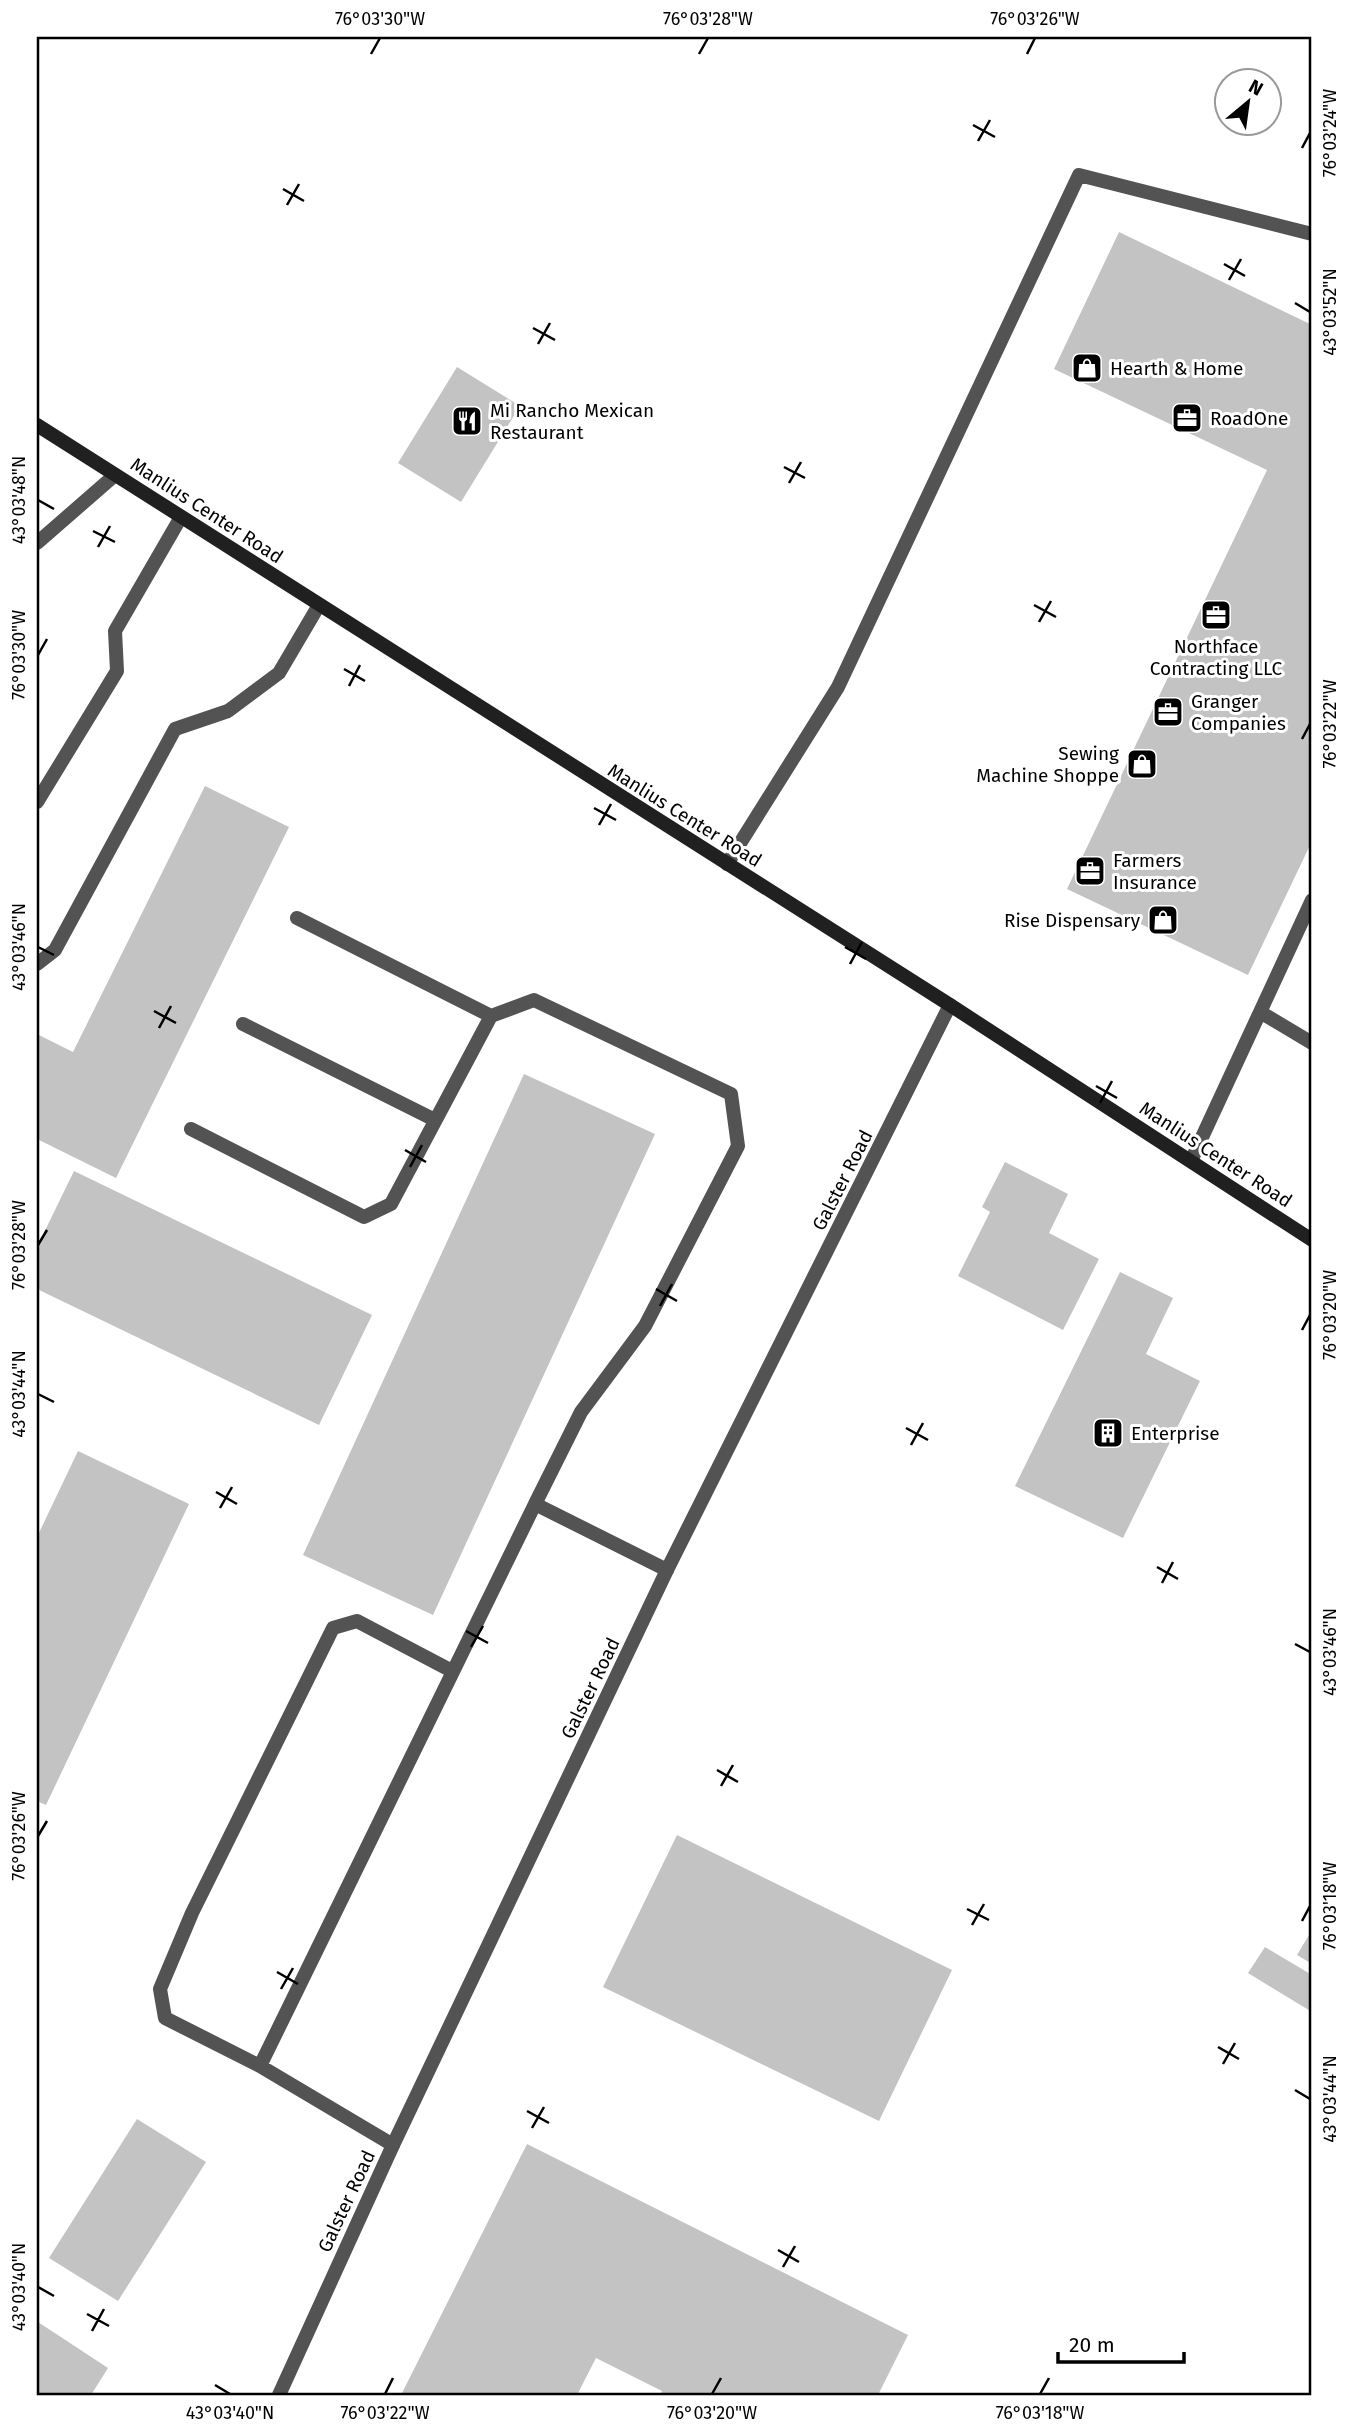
<svg xmlns="http://www.w3.org/2000/svg" width="1349" height="2432" viewBox="0 0 1349 2432" font-family="'Fira Sans',sans-serif">
<style>
.building{fill:#c3c3c3}
.lines{fill:none;stroke-linecap:round;stroke-linejoin:round}
.lane{stroke:#535353;stroke-width:14}
.street{stroke:#535353;stroke-width:14}
.secondary{stroke:#202020;stroke-width:14}
.ticks{fill:none;stroke:#000;stroke-width:2.5}
.labels{text-anchor:middle;stroke-width:6;stroke-linejoin:round;paint-order:stroke}
.poi-label{font-size:19px;fill:#000;stroke:#fff;text-anchor:start}
.street-label{font-size:19px;fill:#000;stroke:#fff}
.neatline{fill:none;stroke:#000;stroke-width:2.5}
.ticks-label{font-size:18px;text-anchor:middle;fill:#000}
</style>
<rect width="100%" height="100%" fill="#fff"/>
<path class="building" d="M 1119,232 L 1312,325 L 1312,841 L 1248,975 L 1067,889 L 1267,470 L 1054,369 Z
M 457,367 L 520,406 L 461,502 L 398,463 Z
M 205,786 L 289,827 L 116,1178 L 37,1139 L 37,1034 L 73,1052 Z
M 524,1074 L 655,1134 L 433,1615 L 303,1555 Z
M 1005,1162 L 1068,1194 L 1049,1233 L 1099,1259 L 1063,1330 L 958,1276 L 990,1212 L 982,1207 Z
M 74,1171 L 372,1315 L 319,1425 L 37,1289 L 37,1247 Z
M 1120,1272 L 1173,1298 L 1146,1354 L 1200,1381 L 1123,1538 L 1015,1486 Z
M 78,1451 L 189,1504 L 46,1805 L 37,1801 L 37,1537 Z
M 677,1835 L 952,1970 L 879,2121 L 603,1987 Z
M 1312,1930 L 1312,1964 L 1297,1955 Z
M 1265,1947 L 1312,1975 L 1312,2012 L 1248,1973 Z
M 137,2119 L 206,2162 L 118,2301 L 49,2258 Z
M 527,2144 L 908,2335 L 878,2395 L 660,2395 L 662,2391 L 596,2358 L 577,2395 L 401,2395 Z
M 38,2322 L 108,2368 L 91,2395 L 37,2395 Z"/>
<g class="lines">
<path class="lane" d="M 37,543 L 115,475
M 37,802 L 117,671 L 115,631 L 181,517
M 727,864 L 838,687 L 1079,175 L 1312,234
M 297,918 L 491,1016
M 37,964 L 55,950 L 175,729 L 228,711 L 279,673 L 319,605
M 1260,1012 L 1312,1043
M 243,1024 L 435,1120
M 191,1129 L 364,1217 L 391,1204 L 491,1016 L 534,1000 L 731,1094 L 738,1146 L 645,1326 L 581,1412 L 535,1504 L 667,1570
M 1191,1161 L 1312,900
M 452,1671 L 357,1621 L 333,1628 L 192,1913 L 160,1989 L 165,2018 L 260,2066 L 535,1504
M 260,2066 L 393,2145"/>
<path class="street" d="M 279,2395 L 393,2145 L 667,1570 L 950,1005"/>
<path class="secondary" d="M 37,425 L 950,1005 L 1312,1240"/>
</g>
<path class="ticks" d="M 371,54 L 380,38M 699,54 L 708,38M 1027,54 L 1035,38M 973,125 L 995,137M 978,141 L 990,120M 1302,148 L 1310,133M 283,189 L 304,201M 287,205 L 299,184M 1224,264 L 1245,276M 1229,280 L 1241,259M 1295,303 L 1310,312M 533,328 L 555,340M 538,344 L 550,323M 784,467 L 805,478M 789,483 L 801,462M 38,500 L 54,509M 93,531 L 115,542M 98,547 L 110,526M 1034,605 L 1056,617M 1039,622 L 1051,601M 38,655 L 47,639M 344,669 L 365,681M 349,686 L 360,665M 1302,739 L 1310,724M 594,808 L 616,820M 599,825 L 611,804M 38,947 L 54,955M 845,947 L 866,959M 850,964 L 862,942M 154,1011 L 176,1023M 159,1028 L 171,1006M 1096,1086 L 1117,1098M 1100,1103 L 1112,1081M 405,1150 L 426,1162M 410,1167 L 422,1145M 38,1245 L 47,1230M 656,1289 L 677,1301M 660,1306 L 672,1284M 1302,1330 L 1310,1315M 38,1394 L 54,1402M 906,1428 L 928,1440M 911,1445 L 923,1423M 216,1492 L 237,1504M 220,1508 L 232,1487M 1157,1567 L 1178,1579M 1162,1583 L 1173,1562M 466,1631 L 488,1643M 1295,1644 L 1310,1652M 471,1647 L 483,1626M 717,1770 L 738,1782M 721,1786 L 733,1765M 38,1836 L 47,1821M 967,1909 L 989,1920M 1302,1921 L 1310,1906M 972,1925 L 984,1904M 277,1972 L 298,1984M 281,1989 L 293,1968M 1218,2047 L 1239,2059M 1223,2064 L 1235,2043M 1295,2090 L 1310,2099M 527,2111 L 549,2123M 532,2128 L 544,2107M 778,2250 L 799,2262M 783,2267 L 795,2246M 38,2287 L 54,2296M 87,2314 L 109,2326M 92,2331 L 104,2309M 215,2385 L 230,2394M 385,2394 L 393,2378M 712,2394 L 721,2378M 1040,2394 L 1049,2378"/>
<defs>
<g id="shop-square" transform="scale(1.575)"><rect x="-9" y="-9" width="18" height="18" rx="4" fill="#000" stroke="#fff"/><path d="M-5-2.5h2.3a2.7 3.5 0 0 1 5.4 0H5L5.5 6h-11ZM-1.5-2.5h3a1.5 2.3 0 0 0-3 0Z" fill="#fff"/></g>
<g id="office-square" transform="scale(1.575)"><rect x="-9" y="-9" width="18" height="18" rx="4" fill="#000" stroke="#fff"/><path d="M-6-3h4V-5.5h4V-3h4V5H-6ZM-1-4.5V-3h2v-1.5ZM-6 0V1H6V0Z" fill="#fff"/></g>
<g id="restaurant-square" transform="scale(1.575)"><rect x="-9" y="-9" width="18" height="18" rx="4" fill="#000" stroke="#fff"/><path d="M-5-6h1v4h1v-4h1v4h1v-4h1v5L-1.5 .5V6h-2V.5L-5-1ZM5-6V6H3V1.5H1.5Q1.5-4 5-6Z" fill="#fff"/></g>
<g id="building-square" transform="scale(1.575)"><rect x="-9" y="-9" width="18" height="18" rx="4" fill="#000" stroke="#fff"/><path d="M-4-6H4V6H1V3H-1V6H-4ZM-2.5-4.3h1.7v1.8h-1.7ZM.8-4.3h1.7v1.8H.8ZM-2.5-1h1.7V.8h-1.7ZM.8-1h1.7V.8H.8Z" fill="#fff"/></g>
</defs>
<g fill-rule="evenodd">
<use href="#shop-square" x="1087" y="368"/>
<use href="#office-square" x="1187" y="418"/>
<use href="#restaurant-square" x="467" y="421"/>
<use href="#office-square" x="1216" y="615"/>
<use href="#office-square" x="1168" y="712"/>
<use href="#shop-square" x="1142" y="764"/>
<use href="#office-square" x="1090" y="871"/>
<use href="#shop-square" x="1163" y="920"/>
<use href="#building-square" x="1108" y="1433"/>
</g>
<g class="labels">
<g class="poi-label">
<text x="1110" y="375">Hearth &amp; Home</text>
<text x="490" y="417">Mi Rancho Mexican<tspan x="490" dy="22">Restaurant</tspan></text>
<text x="1210" y="425">RoadOne</text>
<text x="1216" y="653" text-anchor="middle">Northface<tspan x="1216" dy="22">Contracting LLC</tspan></text>
<text x="1191" y="708">Granger<tspan x="1191" dy="22">Companies</tspan></text>
<text x="1119" y="760" text-anchor="end">Sewing<tspan x="1119" dy="22">Machine Shoppe</tspan></text>
<text x="1113" y="867">Farmers<tspan x="1113" dy="22">Insurance</tspan></text>
<text x="1140" y="927" text-anchor="end">Rise Dispensary</text>
<text x="1131" y="1440">Enterprise</text>
</g>
<g class="street-label">
<text transform="translate(207 510) rotate(33)" y="7">Manlius Center Road</text>
<text transform="translate(685 815) rotate(32)" y="7">Manlius Center Road</text>
<text transform="translate(1216 1154) rotate(33)" y="7">Manlius Center Road</text>
<text transform="translate(842 1180) rotate(-63)" y="7">Galster Road</text>
<text transform="translate(590 1688) rotate(-64)" y="7">Galster Road</text>
<text transform="translate(346 2201) rotate(-65)" y="7">Galster Road</text>
</g>
</g>
<rect width="1349" height="2432" fill="none" stroke="#ffffff" stroke-width="77"/>
<g transform="translate(1248 102) rotate(29)"><circle r="33" fill="#ffffff" stroke="#999999" stroke-width="2"/>
<path d="M0-5L12 26L0 18L-12 26Z" fill="#000000"/>
<text y="-10" font-size="19" font-weight="bold" text-anchor="middle" fill="#000000">N</text>
</g>
<path d="M1058 2352v10h126v-10" fill="none" stroke="#000000" stroke-width="3.5"/>
<text x="1069" y="2352" font-size="21" fill="#000000" stroke="#ffffff" stroke-width="5" paint-order="stroke">20 m</text>
<rect x="38" y="38" width="1272" height="2356" class="neatline"/>
<g class="ticks-label">
<text x="380" y="25">76°03'30"W</text>
<text x="708" y="25">76°03'28"W</text>
<text x="1035" y="25">76°03'26"W</text>
<text transform="translate(1330 133) rotate(-90)" y="6">76°03'24"W</text>
<text transform="translate(1330 312) rotate(-90)" y="6">43°03'52"N</text>
<text transform="translate(19 500) rotate(-90)" y="6">43°03'48"N</text>
<text transform="translate(19 655) rotate(-90)" y="6">76°03'30"W</text>
<text transform="translate(1330 724) rotate(-90)" y="6">76°03'22"W</text>
<text transform="translate(19 947) rotate(-90)" y="6">43°03'46"N</text>
<text transform="translate(19 1245) rotate(-90)" y="6">76°03'28"W</text>
<text transform="translate(1330 1315) rotate(-90)" y="6">76°03'20"W</text>
<text transform="translate(19 1394) rotate(-90)" y="6">43°03'44"N</text>
<text transform="translate(1330 1652) rotate(-90)" y="6">43°03'46"N</text>
<text transform="translate(19 1836) rotate(-90)" y="6">76°03'26"W</text>
<text transform="translate(1330 1906) rotate(-90)" y="6">76°03'18"W</text>
<text transform="translate(1330 2099) rotate(-90)" y="6">43°03'44"N</text>
<text transform="translate(19 2287) rotate(-90)" y="6">43°03'40"N</text>
<text x="230" y="2419">43°03'40"N</text>
<text x="385" y="2419">76°03'22"W</text>
<text x="712" y="2419">76°03'20"W</text>
<text x="1040" y="2419">76°03'18"W</text>
</g>
</svg>
